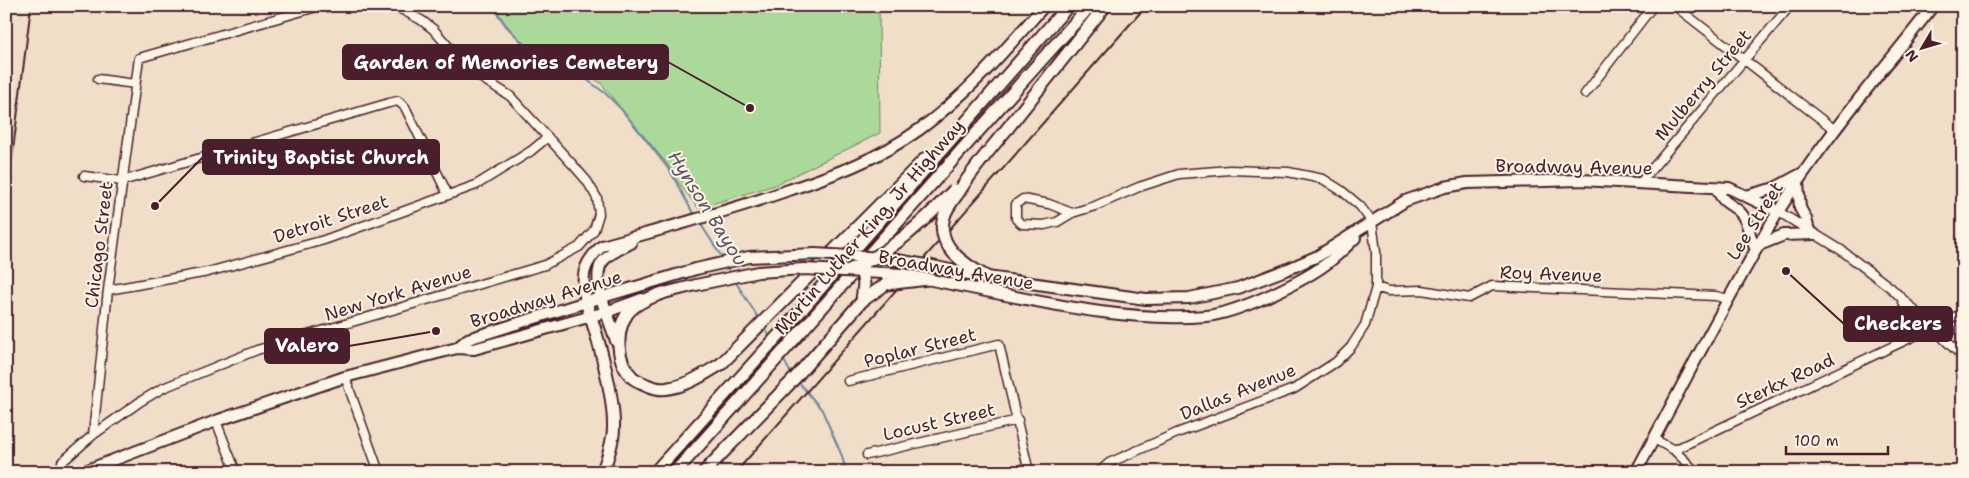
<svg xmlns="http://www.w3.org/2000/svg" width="1969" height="478" viewBox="0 0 1969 478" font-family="'Shantell Sans',sans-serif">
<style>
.green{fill:#abd999;stroke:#7a7c62}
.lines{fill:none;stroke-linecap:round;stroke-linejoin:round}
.stream{stroke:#70899e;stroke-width:2}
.minor-casing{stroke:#4a1f2b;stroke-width:11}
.major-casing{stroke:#4a1f2b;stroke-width:14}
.highway-casing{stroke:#4a1f2b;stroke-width:15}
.minor{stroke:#fcf5e5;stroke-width:8}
.major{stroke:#fcf5e5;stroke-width:10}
.highway{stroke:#fcf5e5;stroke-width:11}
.rail{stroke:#4a1f2b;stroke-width:2}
.major-bridge-casing{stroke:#4a1f2b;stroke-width:14;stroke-linecap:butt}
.highway-bridge-casing{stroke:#4a1f2b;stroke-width:15;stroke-linecap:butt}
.major-bridge{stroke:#fcf5e5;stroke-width:10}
.highway-bridge{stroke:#fcf5e5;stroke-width:11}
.labels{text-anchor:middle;stroke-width:4;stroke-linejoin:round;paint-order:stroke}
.street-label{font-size:18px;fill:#4a1f2b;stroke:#fcf5e5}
.water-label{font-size:19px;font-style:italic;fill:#5d5465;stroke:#fcf5e5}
.leader{fill:none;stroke:#4a1f2b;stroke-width:2}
.callout-dot{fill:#4a1f2b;stroke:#fcf5e5;stroke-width:2}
.callout{fill:#4a1f2b;stroke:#4a1f2b;stroke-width:2}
.callout-label{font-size:19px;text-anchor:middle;font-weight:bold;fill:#fff}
</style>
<rect width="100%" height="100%" fill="#f0dec8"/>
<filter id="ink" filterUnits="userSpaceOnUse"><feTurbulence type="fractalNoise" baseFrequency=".02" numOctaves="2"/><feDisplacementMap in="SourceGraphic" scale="10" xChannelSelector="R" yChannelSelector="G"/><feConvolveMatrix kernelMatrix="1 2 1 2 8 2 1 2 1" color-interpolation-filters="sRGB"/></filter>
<g filter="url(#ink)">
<path class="green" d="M 494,6 L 879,6 L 880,133 L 775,185 L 698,208 L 601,83 L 584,73 L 538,59 L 505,23 Z"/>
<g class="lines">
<path class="stream" d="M 492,6 L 506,26 L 531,51 L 554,65 L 579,74 L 605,93 L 621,109 L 667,165 L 694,215
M 700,223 L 723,259
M 726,265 L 731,274
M 735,281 L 759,319
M 764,327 L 771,338
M 783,359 L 792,375
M 797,380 L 822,410 L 842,456 L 846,472"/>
<g class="minor-casing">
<path id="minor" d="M 1675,6 L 1835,130
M 98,79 L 135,84
M 1585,94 L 1653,6
M 84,176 L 122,181 L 389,103 L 398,101 L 405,107 L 448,195
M 1640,183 L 1790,6
M 1779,212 L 1841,250 L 1891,288 L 1963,357
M 1072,213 L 1049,204 L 1023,199 L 1016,204 L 1016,219 L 1022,224 L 1044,225 L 1057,222 L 1072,213 L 1095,206 L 1139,187 L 1179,174 L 1230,170 L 1288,172 L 1323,179 L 1342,191 L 1360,206 L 1372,222 L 1376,252 L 1376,287 L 1365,325 L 1351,347 L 1336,362 L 1294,389 L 1177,433 L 1109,463 L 1099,472
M 1376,287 L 1388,291 L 1422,290 L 1469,298 L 1492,286 L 1716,296 L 1728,299
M 108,290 L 208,272 L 324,240 L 476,185 L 531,151 L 548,137
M 1963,327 L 1963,344
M 1898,343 C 1912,328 1911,320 1903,302
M 345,377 L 379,472
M 848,381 L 999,344 L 1029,472
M 216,421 L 236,472
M 93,435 L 108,290 L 139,58 L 320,6
M 1654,439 L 1674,450 L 1696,472
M 1674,450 L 1963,313
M 867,455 L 1018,420
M 61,472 L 62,462 L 93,435 L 141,401 L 163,388 L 257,350 L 545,265 L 579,247 L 594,230 L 599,214 L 597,198 L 587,181 L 574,166 L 510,96 L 469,70 L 433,29 L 421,20 L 395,6"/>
</g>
<g class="major-casing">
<path id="major" d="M 1798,182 L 1800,208 L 1806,219 L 1809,231
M 1716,188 C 1719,192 1721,198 1725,201 C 1732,207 1738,208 1743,216 C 1750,227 1749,238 1756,249
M 1746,196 L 1775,188 L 1803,173
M 1759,245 L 1784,235 L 1814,234
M 987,277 L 1146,299 L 1189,298 L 1238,288 L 1288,269 L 1318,256 L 1405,201 L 1445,187 L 1467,183 L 1581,180 L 1729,188 L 1779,212
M 981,290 C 1054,305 1131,322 1206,316 C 1238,313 1305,281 1330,261 C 1339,254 1347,246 1355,238
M 656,295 L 696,285
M 601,297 C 594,262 600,259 631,243
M 586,302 C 581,277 582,264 602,246 C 662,229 723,213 783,192 C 831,176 879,159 920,129 C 968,94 1005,50 1044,6
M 457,348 L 468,339 L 586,302 L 696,269
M 82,472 L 216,421 L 345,377 L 457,348 L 474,349 L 606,312 L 642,299
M 1636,472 C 1683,385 1727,297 1778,212 C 1823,139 1880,74 1933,6"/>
</g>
<g class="highway-casing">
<path id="highway" d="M 1007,129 L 1105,6
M 663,293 C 651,297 635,303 627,314 C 615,332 616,362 633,378 C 637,381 643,383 647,385 C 654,388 662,390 669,388 C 689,385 704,374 721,364 L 926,158
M 601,297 L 617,342
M 586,302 C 597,334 617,402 613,435 C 611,446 607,461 602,472
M 655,472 L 804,307 L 1068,6
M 675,472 C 815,318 951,160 1090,6
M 704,472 L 795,378 L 862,301"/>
</g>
<use href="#minor" class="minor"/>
<use href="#major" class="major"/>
<use href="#highway" class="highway"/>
<path class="rail" d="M 6,206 L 31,6
M 736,472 L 1146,6"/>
<g class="major-bridge-casing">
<path id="major-bridge" d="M 696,269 L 749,257 L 815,254 L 885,258 L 932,266 L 983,277
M 696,285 L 758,272 L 804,269 L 902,274 L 981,290"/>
</g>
<g class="highway-bridge-casing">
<path id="highway-bridge" d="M 859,256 L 864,284 L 862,301
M 849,270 C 891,253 923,222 954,190
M 987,277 C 965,265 935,246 944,217 C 946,208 955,198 960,190 C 974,168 990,149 1007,129
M 862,301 L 886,284 L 928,279"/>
</g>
<use href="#major-bridge" class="major-bridge"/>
<use href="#highway-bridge" class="highway-bridge"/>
</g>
</g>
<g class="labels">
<g class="street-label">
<text transform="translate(1703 85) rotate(-50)" y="6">Mulberry Street</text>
<text transform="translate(1574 167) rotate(1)" y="6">Broadway Avenue</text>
<text transform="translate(331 219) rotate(-18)" y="6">Detroit Street</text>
<text transform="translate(1755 221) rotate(-58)" y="6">Lee Street</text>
<text transform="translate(869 227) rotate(-49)" y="6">Martin Luther King, Jr Highway</text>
<text transform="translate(99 245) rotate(-83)" y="6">Chicago Street</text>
<text transform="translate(956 270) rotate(10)" y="6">Broadway Avenue</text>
<text transform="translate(1551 274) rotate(2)" y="6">Roy Avenue</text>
<text transform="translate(398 293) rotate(-17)" y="6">New York Avenue</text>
<text transform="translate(546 299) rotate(-17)" y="6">Broadway Avenue</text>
<text transform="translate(920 348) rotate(-14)" y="6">Poplar Street</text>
<text transform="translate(1785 381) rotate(-25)" y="6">Sterkx Road</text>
<text transform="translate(1238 392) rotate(-22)" y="6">Dallas Avenue</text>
<text transform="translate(939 422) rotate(-13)" y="6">Locust Street</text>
</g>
<g class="water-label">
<text transform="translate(708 208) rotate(58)" y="7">Hynson Bayou</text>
</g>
</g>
<path class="leader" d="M750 108L668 62M155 206L203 157M1786 271L1844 324M436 331L349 346"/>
<g class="callout-dot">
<circle cx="750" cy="108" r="5"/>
<circle cx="155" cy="206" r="5"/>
<circle cx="1786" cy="271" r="5"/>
<circle cx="436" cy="331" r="5"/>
</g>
<g class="callout">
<rect x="343" y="45" width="325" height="34" rx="5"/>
<rect x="203" y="140" width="236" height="34" rx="5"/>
<rect x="1844" y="307" width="108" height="34" rx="5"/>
<rect x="265" y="329" width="84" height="34" rx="5"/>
</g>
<g class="callout-label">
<text x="506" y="69">Garden of Memories Cemetery</text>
<text x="321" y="164">Trinity Baptist Church</text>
<text x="1898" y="330">Checkers</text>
<text x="307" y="352">Valero</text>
</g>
<rect width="1969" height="478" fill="none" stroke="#fcf5e5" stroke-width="25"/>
<rect x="12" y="12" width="1944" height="453" fill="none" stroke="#4a1f2b" stroke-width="2" filter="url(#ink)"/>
<g transform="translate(1922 48) rotate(232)" stroke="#fcf5e5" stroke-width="4" paint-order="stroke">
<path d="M0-4L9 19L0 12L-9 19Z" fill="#4a1f2b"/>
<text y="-8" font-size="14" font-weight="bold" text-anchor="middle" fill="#4a1f2b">N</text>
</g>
<path d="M1786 446v8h102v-8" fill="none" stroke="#4a1f2b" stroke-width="2.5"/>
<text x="1794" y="446" font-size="15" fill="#4a1f2b" stroke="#fcf5e5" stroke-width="4" paint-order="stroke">100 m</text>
</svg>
